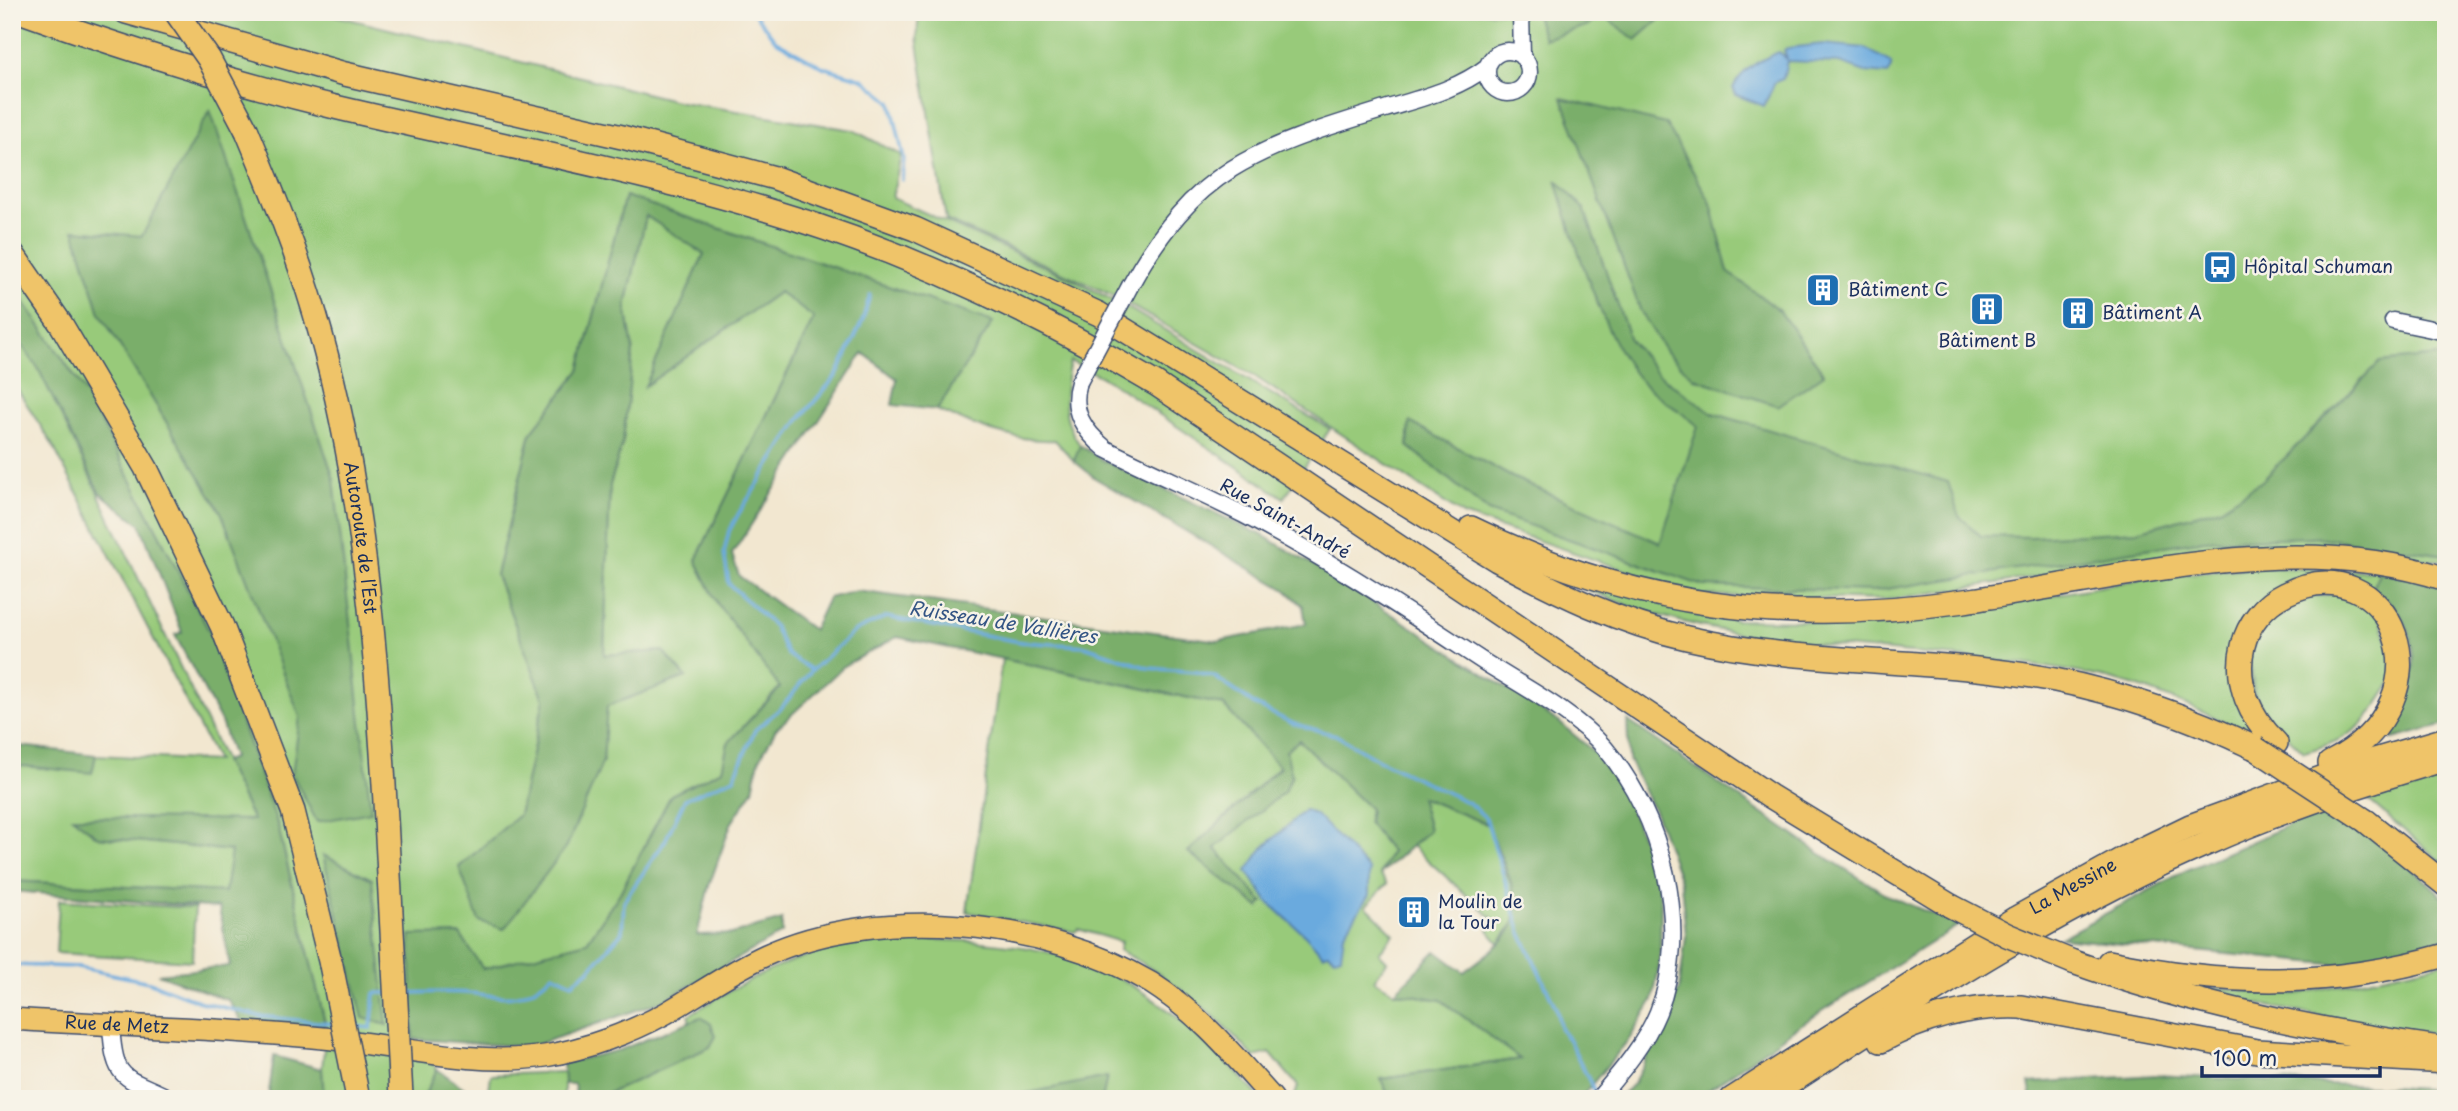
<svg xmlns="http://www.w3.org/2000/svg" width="2458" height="1111" viewBox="0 0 2458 1111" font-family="'Playpen Sans',sans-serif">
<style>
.green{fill:#98ca7a;stroke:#5a7c6c;stroke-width:2}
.forest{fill:#7aae6a;stroke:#4a6e64;stroke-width:2}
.water{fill:#6baade;stroke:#436c9e;stroke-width:2}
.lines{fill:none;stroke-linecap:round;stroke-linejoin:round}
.stream{stroke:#6baade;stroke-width:3.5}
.minor-casing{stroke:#3b4b6f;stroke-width:19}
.major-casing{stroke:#3b4b6f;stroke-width:24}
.highway-casing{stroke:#3b4b6f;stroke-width:26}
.minor{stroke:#fff;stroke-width:16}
.major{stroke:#efc469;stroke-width:21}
.highway{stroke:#efc469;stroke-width:23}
.minor-bridge-casing{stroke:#3b4b6f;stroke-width:19;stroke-linecap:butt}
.highway-bridge-casing{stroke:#3b4b6f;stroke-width:26;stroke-linecap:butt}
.minor-bridge{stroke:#fff;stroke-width:16}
.highway-bridge{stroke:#efc469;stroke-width:23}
.labels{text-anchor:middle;stroke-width:5;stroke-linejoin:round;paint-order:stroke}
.poi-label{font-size:18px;fill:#1b2f5e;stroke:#f7f3e8;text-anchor:start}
.street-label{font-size:18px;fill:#1b2f5e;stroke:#f7f3e8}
.water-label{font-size:19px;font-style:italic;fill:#335484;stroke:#f7f3e8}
</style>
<rect width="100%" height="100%" fill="#f7f3e8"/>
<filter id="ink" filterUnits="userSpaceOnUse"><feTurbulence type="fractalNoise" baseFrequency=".0143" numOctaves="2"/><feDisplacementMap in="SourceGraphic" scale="14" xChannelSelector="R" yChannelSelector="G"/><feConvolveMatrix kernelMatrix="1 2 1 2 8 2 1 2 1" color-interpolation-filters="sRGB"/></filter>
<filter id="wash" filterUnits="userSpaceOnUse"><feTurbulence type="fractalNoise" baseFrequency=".00686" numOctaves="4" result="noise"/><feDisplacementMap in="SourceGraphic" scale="28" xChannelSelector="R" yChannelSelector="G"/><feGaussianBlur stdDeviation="1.57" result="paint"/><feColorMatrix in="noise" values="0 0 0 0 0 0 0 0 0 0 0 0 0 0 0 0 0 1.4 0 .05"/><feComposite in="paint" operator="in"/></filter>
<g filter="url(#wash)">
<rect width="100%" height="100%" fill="#f2e7d0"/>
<path class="green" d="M 12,12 L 321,12 L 681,102 L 853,130 L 901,155 L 892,198 L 1068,277 L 1130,309 L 1330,429 L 1284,498 L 1108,380 L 1070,361 C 1064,391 1060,419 1080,445 L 1074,461 L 1055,440 C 1013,442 975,426 937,410 L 992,322 L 625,196 L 580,370 L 531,433 L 496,575 L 544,699 L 519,815 L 459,867 L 603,761 L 606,706 L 686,677 L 663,651 L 604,655 L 610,485 L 623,441 L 633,350 L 626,306 L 646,216 L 705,254 L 646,385 L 779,292 L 814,318 L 696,560 L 717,603 L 780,687 L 728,743 L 722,770 L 671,795 L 620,893 L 587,942 L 482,969 L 413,1039 L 437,1069 L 423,1099 L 324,1099 L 322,1069 L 326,1027 L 278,826 L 210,633 L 87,395 L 12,284 Z
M 919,12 L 2446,12 L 2446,561 L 2246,545 L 1885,600 L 1698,595 L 1463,515 L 1257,378 L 1110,294 L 946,220 L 917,37 Z
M 12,311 L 253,821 L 73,817 L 98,837 L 232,851 L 225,892 L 12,881 L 12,765 L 91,772 L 96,755 L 217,761 L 52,444 L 12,381 Z
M 2257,567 L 2380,571 L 2372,588 L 2355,580 L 2245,619 L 2260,739 C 2209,715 2157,689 2102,677 C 1921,639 1723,664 1556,574 L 1736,620 L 1904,622 L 2153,577 Z
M 2339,593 L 2379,614 L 2397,674 C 2367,721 2361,737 2304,752 L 2268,718 L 2251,687 L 2248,660 L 2255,632 L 2290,600 Z
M 1002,659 L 1223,705 L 1280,766 L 1188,852 L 1259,907 L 1263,902 L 1214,848 L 1284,792 L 1291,776 L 1286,751 L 1299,740 L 1370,809 L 1368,822 L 1391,852 L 1380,874 L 1387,884 L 1366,906 L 1394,934 L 1379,953 L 1387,961 L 1374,980 L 1395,992 L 1441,1000 L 1521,1059 L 1381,1079 L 1390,1099 L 1294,1099 L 1298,1086 L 1270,1053 L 1254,1057 C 1215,1013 1171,978 1119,950 L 1121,942 L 1078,929 L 1075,932 L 967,912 Z
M 2446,774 L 2446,866 L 2365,797 Z
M 1420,797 L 1487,824 L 1516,897 L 1514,923 L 1499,943 L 1488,930 L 1494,920 L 1412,846 L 1429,830 Z
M 59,900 L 195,908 L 192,961 L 56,953 Z
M 883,939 C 957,939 1040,940 1109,973 C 1168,1002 1218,1051 1261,1099 L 1102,1099 L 1107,1077 L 1003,1099 L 596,1099 L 710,1047 L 701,1017 L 689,1022 L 689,1015 C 759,972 800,951 883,939 Z
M 2446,962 L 2446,1036 C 2356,1023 2270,1010 2183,985 L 2294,995 Z
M 564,1072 L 564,1099 L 488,1099 L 491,1075 Z"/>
<path class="forest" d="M 1535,12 L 1668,12 L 1636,40 L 1601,14 L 1589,25 L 1544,39 Z
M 1562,98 L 1666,124 L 1711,203 L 1728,272 L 1779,310 L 1824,374 L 1778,406 L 1694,378 L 1666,352 L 1641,312 Z
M 210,110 L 334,479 L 371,812 L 317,822 L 292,774 L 300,717 L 221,512 L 100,313 L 74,230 L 142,236 Z
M 1556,180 L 1584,208 L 1630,340 L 1658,374 L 1712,413 L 1948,482 L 1959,516 L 1981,536 L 2031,537 L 2137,531 L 2220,508 L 2262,481 L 2380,362 L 2446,355 L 2446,555 L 2316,537 L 2204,540 L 1874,591 L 1703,586 L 1488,511 L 1408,446 L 1410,422 L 1512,477 L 1660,543 L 1698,426 C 1681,411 1659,399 1643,383 C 1606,348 1571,231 1556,180 Z
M 625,196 L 993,322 L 937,410 L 892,405 L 897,379 L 863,353 L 732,554 L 739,576 L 813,630 L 828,598 L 857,591 L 1219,641 L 1306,624 L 1303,606 L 1286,590 L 1095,478 L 1074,461 L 1080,445 L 1102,460 L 1262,535 L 1342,582 L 1559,722 L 1594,752 L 1622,789 L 1655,868 L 1661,902 L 1660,961 L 1653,1000 L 1630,1038 L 1580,1099 L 1390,1099 L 1381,1079 L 1520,1059 L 1441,1000 L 1395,992 L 1436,951 L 1464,972 C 1479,959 1507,943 1514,923 C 1523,897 1497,849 1487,824 L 1420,797 L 1429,830 L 1380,874 L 1391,852 L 1368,822 L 1370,809 L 1299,740 L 1286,751 L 1292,776 L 1284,792 L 1215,848 L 1263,902 L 1259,907 L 1188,852 L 1280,767 L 1223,705 L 897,637 L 845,665 L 776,729 L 759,760 L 753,790 L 731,824 L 709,886 L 697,935 L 732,934 L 782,920 L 782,933 L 663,1001 L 530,1047 L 413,1039 L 410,935 L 460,934 L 483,969 L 587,942 L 620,893 L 671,795 L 722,770 L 728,743 L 780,688 L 717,603 L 696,560 L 814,318 L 779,292 L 645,386 L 704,254 L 646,216 L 626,306 L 633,350 L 623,441 L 610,485 L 604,655 L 663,651 L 686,677 L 607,706 L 603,761 L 567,846 L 504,929 L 479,921 L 459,867 L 519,815 L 544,699 L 496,575 L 531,433 L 580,370 Z
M 12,284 L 87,395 L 210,633 L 278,826 L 326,1027 L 243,1023 L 228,1000 L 158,974 L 230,966 L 219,908 L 12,891 L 12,881 L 225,892 L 231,851 L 98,837 L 72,817 L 253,820 L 224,761 L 233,758 L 221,722 L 175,635 L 182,632 L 140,524 L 99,492 L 38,368 L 12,332 Z
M 2380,571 L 2446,586 L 2446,725 L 2393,739 L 2388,729 C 2414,697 2424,651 2400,614 C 2394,604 2381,596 2372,588 Z
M 1627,720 L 1818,852 L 1889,896 L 1959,925 L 1794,1029 L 1696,1099 L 1618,1099 L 1634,1083 L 1679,990 L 1686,936 L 1681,884 L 1656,815 L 1629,760 Z
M 12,745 L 96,755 L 92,773 L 12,765 Z
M 2332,806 L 2384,843 L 2446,899 L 2446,938 L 2350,966 L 2060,938 L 2185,871 Z
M 323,855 L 372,879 L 387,1025 L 363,1018 Z
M 701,1017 L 711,1024 L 716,1036 L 710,1047 L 596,1099 L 577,1099 L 574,1084 L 564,1084 L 563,1063 L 620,1050 Z
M 274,1056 L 322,1069 L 324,1099 L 268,1099 Z
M 437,1069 L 465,1089 L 463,1099 L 423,1099 Z
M 2156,1075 L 2446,1090 L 2446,1099 L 2197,1099 L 2170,1095 L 2154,1099 L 2032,1099 L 2029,1083 Z
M 1107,1077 L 1102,1099 L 1003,1099 L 1003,1098 Z"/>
<path class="water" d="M 1823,44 L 1865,48 L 1891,63 L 1892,68 L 1888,74 L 1865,72 L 1840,63 L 1787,61 L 1783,79 L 1775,82 L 1764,106 L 1736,95 L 1733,88 C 1742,69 1760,60 1779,52 L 1787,59 L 1784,50 L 1788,48 Z
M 1305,810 L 1316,815 L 1369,870 L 1369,895 L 1344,934 L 1341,956 L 1335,958 L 1328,953 L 1323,955 L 1306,936 L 1268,902 L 1247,871 L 1263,848 Z"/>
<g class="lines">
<path class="stream" d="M 753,12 L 776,41 L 823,67 L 863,79 L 891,102 L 904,159 L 902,180
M 870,295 L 862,322 L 837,375 L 799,420 L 739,513 L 729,531 L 724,553 L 729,584 L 774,626 L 787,654 L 812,670 L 855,631 L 886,617 L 1021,642 L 1085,646 L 1148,668 L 1197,672 L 1215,677 L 1255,705 L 1294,724 L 1336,735 L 1379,760 L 1469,803 L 1486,818 L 1521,933 L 1556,1008 L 1561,1030 L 1569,1040 L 1596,1094
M 12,965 L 78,967 L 149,982 L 201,1002 L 259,1016 L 335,1024
M 403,993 C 424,993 447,991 468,993 C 508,997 522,1003 553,974 L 572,983 L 590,969 L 622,932 L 624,901 L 665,841 L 685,799 L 734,778 L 755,730 L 782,707 L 812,670
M 353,1026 L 371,1028 L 375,993 L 388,993"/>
</g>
</g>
<g filter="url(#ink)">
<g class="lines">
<g class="minor-casing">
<path id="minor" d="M 1521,12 L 1522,57
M1487 72a21 21 0 1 1 42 0a21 21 0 1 1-42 0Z
M 1130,286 C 1196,165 1260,148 1385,109 C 1421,98 1457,90 1488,66
M 2393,321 L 2446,332
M 1079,382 C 1070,411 1084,431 1106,449 C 1151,472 1199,492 1244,515 C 1327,558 1406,611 1484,662 C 1524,687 1573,712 1605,748 C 1662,815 1692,928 1658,1012 C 1645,1044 1621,1072 1598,1099
M 111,1024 C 114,1085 125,1075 171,1099"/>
</g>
<g class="major-casing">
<g id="major">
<path id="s1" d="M 12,1019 C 116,1026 220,1028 323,1038 C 395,1045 472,1067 545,1056 C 586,1049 630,1033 666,1013 C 699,994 731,971 766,955 C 878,904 1045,919 1151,983 C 1200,1014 1235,1057 1273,1099"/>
</g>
</g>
<g class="highway-casing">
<g id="highway">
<path d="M 22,12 C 126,49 231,82 339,108 C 479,141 623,167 761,208 C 898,248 1033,311 1156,384 L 1770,796 L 1951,906"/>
<path d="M 126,12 L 345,74 L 622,137 L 775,178 L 915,229 L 1099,314 L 1497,560 C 1558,593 1620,623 1687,638 C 1808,666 1934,657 2055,680 C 2125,694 2190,717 2255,748"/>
<path id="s2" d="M 247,131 C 275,198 302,265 321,335 C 377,538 382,758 394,967"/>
<path d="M 12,253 L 61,324 L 146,468 L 222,626 L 293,811 L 331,965"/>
<path d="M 1471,528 C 1633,608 1786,626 1964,601 C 2120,579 2291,528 2446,579"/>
<path d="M 2276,743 C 2250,717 2234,683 2243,646 C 2248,624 2264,604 2285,594 C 2389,541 2458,698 2330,763"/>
<path d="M 2366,821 L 2446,885"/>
<path d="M 2073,962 C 2193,1005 2319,1031 2446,1049"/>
<path d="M 2109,962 C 2227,986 2329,988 2446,955"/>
<path d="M 1881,1041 C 1925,1017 1970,1005 2021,1007 L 2257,1051 L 2446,1062"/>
<path id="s3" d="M 1732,1099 L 2016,918 L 2126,857 L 2190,826 L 2354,766 L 2446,739"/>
<path d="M 1765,1099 C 1907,1007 2050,911 2206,844 C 2284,809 2364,783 2446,759"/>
</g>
</g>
<use href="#minor" class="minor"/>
<use href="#major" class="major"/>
<use href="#highway" class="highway"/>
<g class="minor-bridge-casing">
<path id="minor-bridge" d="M 1079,382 L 1130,286"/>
</g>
<g class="highway-bridge-casing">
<path id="highway-bridge" d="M 176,12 L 209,59 L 247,131
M 2255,748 L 2366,821
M 1951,906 L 2007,935 L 2073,962
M 331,965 L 357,1093
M 394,967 L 401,1096"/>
</g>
<use href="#minor-bridge" class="minor-bridge"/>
<use href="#highway-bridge" class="highway-bridge"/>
</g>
</g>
<defs>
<g id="bus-square" transform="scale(1.75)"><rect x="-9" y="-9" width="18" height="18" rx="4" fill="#1f6fb2" stroke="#f7f3e8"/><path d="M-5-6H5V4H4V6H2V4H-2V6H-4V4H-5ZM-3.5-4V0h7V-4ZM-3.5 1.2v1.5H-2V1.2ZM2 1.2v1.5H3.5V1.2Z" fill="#fff"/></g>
<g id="building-square" transform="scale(1.75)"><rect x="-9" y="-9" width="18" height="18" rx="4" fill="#1f6fb2" stroke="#f7f3e8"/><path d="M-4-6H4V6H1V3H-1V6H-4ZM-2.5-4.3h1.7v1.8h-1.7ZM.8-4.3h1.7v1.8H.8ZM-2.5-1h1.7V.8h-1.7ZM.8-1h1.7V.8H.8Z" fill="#fff"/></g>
</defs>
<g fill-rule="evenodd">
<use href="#bus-square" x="2220" y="267"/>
<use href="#building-square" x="1823" y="290"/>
<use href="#building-square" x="1987" y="309"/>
<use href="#building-square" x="2078" y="313"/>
<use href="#building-square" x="1414" y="912"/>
</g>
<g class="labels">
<g class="poi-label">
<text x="2244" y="273">Hôpital Schuman</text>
<text x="1848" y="296">Bâtiment C</text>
<text x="2102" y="319">Bâtiment A</text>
<text x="1987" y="347" text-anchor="middle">Bâtiment B</text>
<text x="1438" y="908">Moulin de<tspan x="1438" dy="21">la Tour</tspan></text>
</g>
<g class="street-label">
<text transform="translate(1285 519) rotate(29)" y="6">Rue Saint-André</text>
<text dy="6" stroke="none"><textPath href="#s2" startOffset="424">Autoroute de l’Est</textPath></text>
<text dy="6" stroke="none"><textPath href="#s3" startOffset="402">La Messine</textPath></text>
<text dy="6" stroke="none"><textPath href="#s1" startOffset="105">Rue de Metz</textPath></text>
</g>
<g class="water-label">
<text transform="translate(1003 622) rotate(9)" y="7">Ruisseau de Vallières</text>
</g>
</g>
<rect width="2458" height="1111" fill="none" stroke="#f7f3e8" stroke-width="42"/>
<path d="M2202 1066v10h178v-10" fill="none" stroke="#1b2f5e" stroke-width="3.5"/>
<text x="2213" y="1066" font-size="21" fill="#1b2f5e" stroke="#f7f3e8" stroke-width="5" paint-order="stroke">100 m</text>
</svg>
